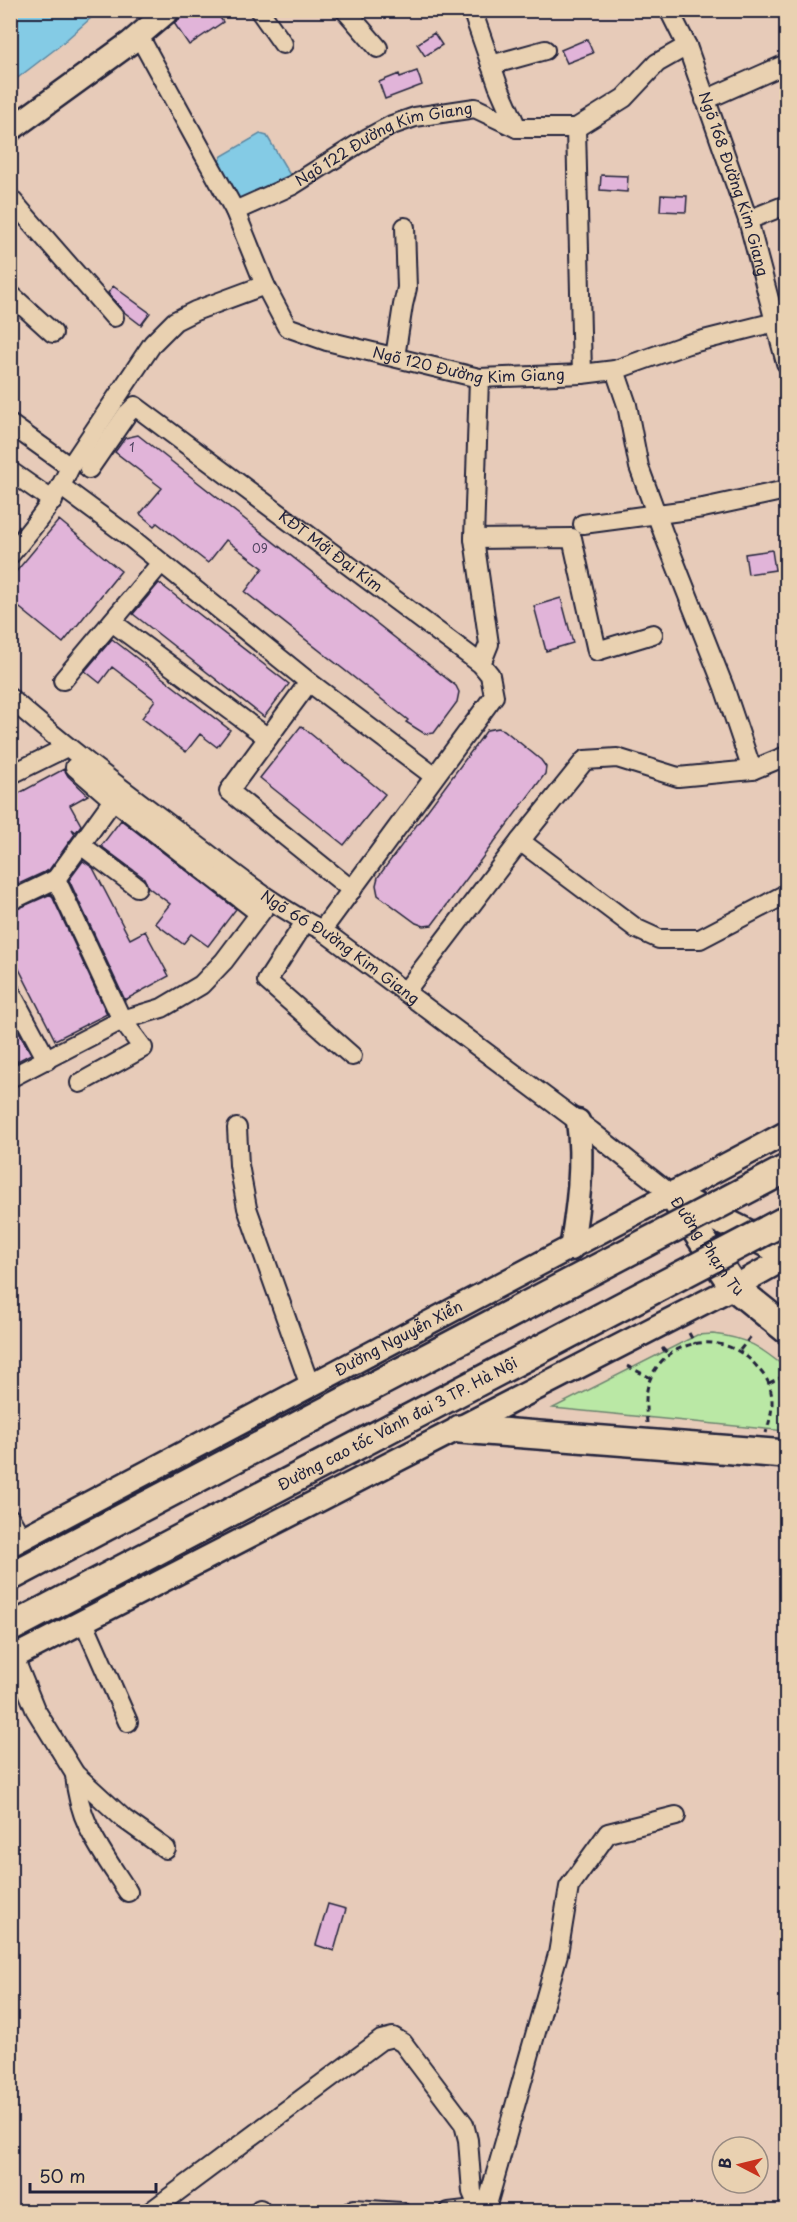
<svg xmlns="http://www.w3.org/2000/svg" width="797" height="2222" viewBox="0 0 797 2222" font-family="'Playpen Sans',sans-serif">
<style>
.green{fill:#bae8a5;stroke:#6e8570;stroke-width:1.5}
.water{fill:#84cbe5;stroke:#5d87a1;stroke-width:1.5}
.building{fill:#e1b4d9;stroke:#22223b;stroke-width:1.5}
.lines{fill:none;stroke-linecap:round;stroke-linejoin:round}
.minor-casing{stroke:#22223b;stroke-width:22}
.major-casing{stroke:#22223b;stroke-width:27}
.highway-casing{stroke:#22223b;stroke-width:32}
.path{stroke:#22223b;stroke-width:3;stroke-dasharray:6 4.5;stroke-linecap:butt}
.minor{stroke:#e9d1b1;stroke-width:18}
.major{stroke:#e9d1b1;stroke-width:22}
.highway{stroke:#e9d1b1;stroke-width:27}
.highway-bridge-casing{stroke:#22223b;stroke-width:32;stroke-linecap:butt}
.highway-bridge{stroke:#e9d1b1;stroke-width:27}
.labels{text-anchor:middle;stroke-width:5;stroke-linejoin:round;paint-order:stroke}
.number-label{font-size:12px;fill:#524662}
.street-label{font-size:15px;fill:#22223b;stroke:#e9d1b1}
</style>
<rect width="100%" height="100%" fill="#e7cbb9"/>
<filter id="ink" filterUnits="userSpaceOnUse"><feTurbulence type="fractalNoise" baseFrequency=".0167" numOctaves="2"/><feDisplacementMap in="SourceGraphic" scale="12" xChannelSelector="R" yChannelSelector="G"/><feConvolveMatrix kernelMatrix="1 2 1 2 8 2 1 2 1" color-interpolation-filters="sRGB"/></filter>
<g filter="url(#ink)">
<path class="green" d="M 713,1334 C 748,1338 760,1347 786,1368 L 786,1431 L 553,1408 L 697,1335 Z"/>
<path class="water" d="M 11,10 L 99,10 L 99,11 L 58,47 L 11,83 Z
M 260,134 L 267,136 L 290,175 L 287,179 L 242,202 L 236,199 L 218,163 L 222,156 Z"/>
<path class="building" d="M 192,10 L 215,10 L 223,22 L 189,45 L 174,23 Z
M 434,33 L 442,45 L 425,56 L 417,44 Z
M 587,39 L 593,53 L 567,63 L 561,50 Z
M 417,71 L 422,85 L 385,99 L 379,82 L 399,74 L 400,77 Z
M 601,175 L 628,176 L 627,192 L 600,190 Z
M 661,195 L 687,196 L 686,212 L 660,211 Z
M 113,286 L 150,313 L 141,325 L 124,312 L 108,293 Z
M 138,435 L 456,686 L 459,692 L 457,702 L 434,733 L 425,734 L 406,722 L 408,720 L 245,592 L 263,568 L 226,540 L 208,563 L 157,523 L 154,526 L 140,514 L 162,488 L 115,452 L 125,438 Z
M 59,520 L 121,571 L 63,643 L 10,600 L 10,579 Z
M 772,550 L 775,570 L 748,574 L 745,554 Z
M 159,583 L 289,684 L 264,717 L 133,614 Z
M 561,598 L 573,643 L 546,651 L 534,606 Z
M 112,639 L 230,730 L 217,747 L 200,734 L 186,752 L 142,718 L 155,700 L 112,667 L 100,683 L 85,671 Z
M 301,726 L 385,794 L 344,845 L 260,778 Z
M 498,728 L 504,730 L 541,760 L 546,767 L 545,774 L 432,925 L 424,926 L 416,923 L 378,895 L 376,885 L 378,877 L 487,730 Z
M 64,769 L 68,776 L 88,795 L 70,805 L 81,825 L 76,832 L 72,829 L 75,834 L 49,870 L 10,888 L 10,798 Z
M 121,820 L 236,909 L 208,946 L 191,934 L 183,944 L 155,923 L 170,904 L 148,887 L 144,878 L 101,846 Z
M 83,861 L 93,868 L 130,939 L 145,931 L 169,976 L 125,1000 L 69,880 Z
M 51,894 L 107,1014 L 55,1040 L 10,951 L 10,912 Z
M 10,1016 L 31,1054 L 10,1065 Z
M 328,1904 L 346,1909 L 334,1951 L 316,1945 Z"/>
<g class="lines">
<g class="minor-casing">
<g id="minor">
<path d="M 259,10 L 283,44"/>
<path d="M 345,10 L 378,48"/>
<path d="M 472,10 L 498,85 L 517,128"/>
<path id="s1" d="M 669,10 L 687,46 L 748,220 L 786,363"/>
<path id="s2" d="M 139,36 L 235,211 L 265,285 L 287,327 L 327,341 L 479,378 L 582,374 L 615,370 L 688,344 L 775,322"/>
<path d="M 491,65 L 545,50"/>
<path d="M 705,100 L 786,64"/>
<path d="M 576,128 L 582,374"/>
<path d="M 10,198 L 114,317"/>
<path id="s3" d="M 235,211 L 293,185 L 366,139 L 392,125 L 415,117 L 475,108 L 517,128 L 576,128 L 624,98 L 657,63 L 687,46"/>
<path d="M 748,220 L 786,205"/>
<path d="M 10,294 L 53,333"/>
<path d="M 395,357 L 403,305 L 407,288 L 405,227"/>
<path d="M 615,370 L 627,405 L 639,467 L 664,535 L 724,687 L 752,770"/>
<path d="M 479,378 L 474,539 L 489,644 L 481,664"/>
<path d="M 10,424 L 70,467"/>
<path id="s4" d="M 89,469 L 127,414 L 135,406 L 481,664 L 490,675 L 494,696 L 322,930"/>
<path d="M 10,471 L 53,501"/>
<path d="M 62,487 L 131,538 L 309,682 L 434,776"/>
<path d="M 583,524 L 703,508 L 786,490"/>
<path d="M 474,539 L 572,538 L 597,651 L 653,634"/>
<path d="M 10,555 C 33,527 56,500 70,467 L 153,343 L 175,321 L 195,311 L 265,285"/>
<path d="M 112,622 L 268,738"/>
<path d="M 63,680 L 161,563"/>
<path d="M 309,682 L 229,791 L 352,890"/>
<path id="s5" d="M 10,698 C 67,749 129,794 190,840 C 233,872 274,907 322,930 L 591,1131 L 672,1195"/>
<path d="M 75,767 L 113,800 L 259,913"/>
<path d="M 10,775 L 67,747"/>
<path d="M 520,841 L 637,929 L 659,939 L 700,939 L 786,894"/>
<path d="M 81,845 L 137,887"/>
<path d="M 56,879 L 122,1020 L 143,1048 L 80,1083"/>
<path d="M 10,901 L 56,879 L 113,800"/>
<path d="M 305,922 L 267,981 L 352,1056"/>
<path d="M 10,991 L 47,1060"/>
<path d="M 405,992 L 520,841 L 585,760 L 617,758 L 678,777 L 752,770 L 786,756"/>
<path d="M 10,1078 L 122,1020 L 162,1008 L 201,985 L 224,961 L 270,900"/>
<path d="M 237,1128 L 239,1165 L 247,1208 L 310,1386"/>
<path d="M 10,1518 L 22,1539"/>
<path d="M 84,1622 L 128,1722"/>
<path d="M 14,1657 L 35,1709 L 75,1774 L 124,1819 L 166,1849"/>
<path d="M 75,1774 C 78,1823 103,1853 128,1892"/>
<path d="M 354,2209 L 401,2212"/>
<path d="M 150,2212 L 381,2040 L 393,2037 L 403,2043 L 464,2124 L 468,2140 L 472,2192 L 475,2199 L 485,2210"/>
<path d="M 258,2212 L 260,2209"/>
<path d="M 449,2212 L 474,2209 L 485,2210"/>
<path d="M 485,2212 L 558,1954 L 569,1887 L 608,1833 L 676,1816"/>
</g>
</g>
<g class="major-casing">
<g id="major">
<path d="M 10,130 L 130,43 L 169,10"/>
<path d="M 571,1249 C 578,1208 584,1163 578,1121"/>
<path id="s6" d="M 10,1545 L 786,1133"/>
<path d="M 10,1659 L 734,1287 L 786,1258"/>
</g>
</g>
<g class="highway-casing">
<g id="highway">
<path id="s7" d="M 672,1195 L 734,1287 L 786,1329"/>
<path d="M 687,1203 L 786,1253"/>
<path d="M 460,1429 L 786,1454"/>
</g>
</g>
<path class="path" d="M 689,1333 L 695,1344
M 662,1348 L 669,1355
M 740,1350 L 752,1335
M 627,1366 L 651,1378
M 769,1383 L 786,1375
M 647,1423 C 646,1408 644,1392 651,1377 C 671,1334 730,1332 758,1368 C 764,1375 770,1382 771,1392 C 774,1406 770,1420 766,1433"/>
<use href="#minor" class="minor"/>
<use href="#major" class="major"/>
<use href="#highway" class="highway"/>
<g class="highway-bridge-casing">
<g id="highway-bridge">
<path d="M 10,1577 L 786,1169"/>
<path id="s8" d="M 10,1628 L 786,1220"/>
</g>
</g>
<use href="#highway-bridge" class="highway-bridge"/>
</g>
</g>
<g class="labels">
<g class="number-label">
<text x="132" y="452">1</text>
<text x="260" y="553">09</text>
</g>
<g class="street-label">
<text dy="5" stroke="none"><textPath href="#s3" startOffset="165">Ngõ 122 Đường Kim Giang</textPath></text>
<text dy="5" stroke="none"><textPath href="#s1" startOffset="186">Ngõ 168 Đường Kim Giang</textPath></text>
<text dy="5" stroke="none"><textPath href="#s2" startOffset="514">Ngõ 120 Đường Kim Giang</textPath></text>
<text dy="5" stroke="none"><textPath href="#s4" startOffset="322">KĐT Mới Đại Kim</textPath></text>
<text dy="5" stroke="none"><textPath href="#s5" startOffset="414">Ngõ 66 Đường Kim Giang</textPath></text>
<text dy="5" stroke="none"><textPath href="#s7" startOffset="62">Đường Phạm Tu</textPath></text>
<text dy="5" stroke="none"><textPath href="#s6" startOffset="440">Đường Nguyễn Xiển</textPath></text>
<text dy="5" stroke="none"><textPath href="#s8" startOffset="438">Đường cao tốc Vành đai 3 TP. Hà Nội</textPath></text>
</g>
</g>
<rect width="797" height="2222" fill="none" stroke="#e9d1b1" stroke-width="36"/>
<rect x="18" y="18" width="761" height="2186" fill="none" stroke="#22223b" stroke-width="2" filter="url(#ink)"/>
<g transform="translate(740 2165) rotate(277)"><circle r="28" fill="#e9d1b1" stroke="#998b82" stroke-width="1.5"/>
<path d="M0-4.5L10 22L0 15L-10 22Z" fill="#c8321e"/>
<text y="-9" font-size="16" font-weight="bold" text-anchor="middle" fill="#22223b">B</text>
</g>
<path d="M30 2183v9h126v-9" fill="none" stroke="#22223b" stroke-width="3"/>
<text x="39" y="2183" font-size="18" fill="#22223b" stroke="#e9d1b1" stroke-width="4.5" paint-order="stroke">50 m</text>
</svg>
